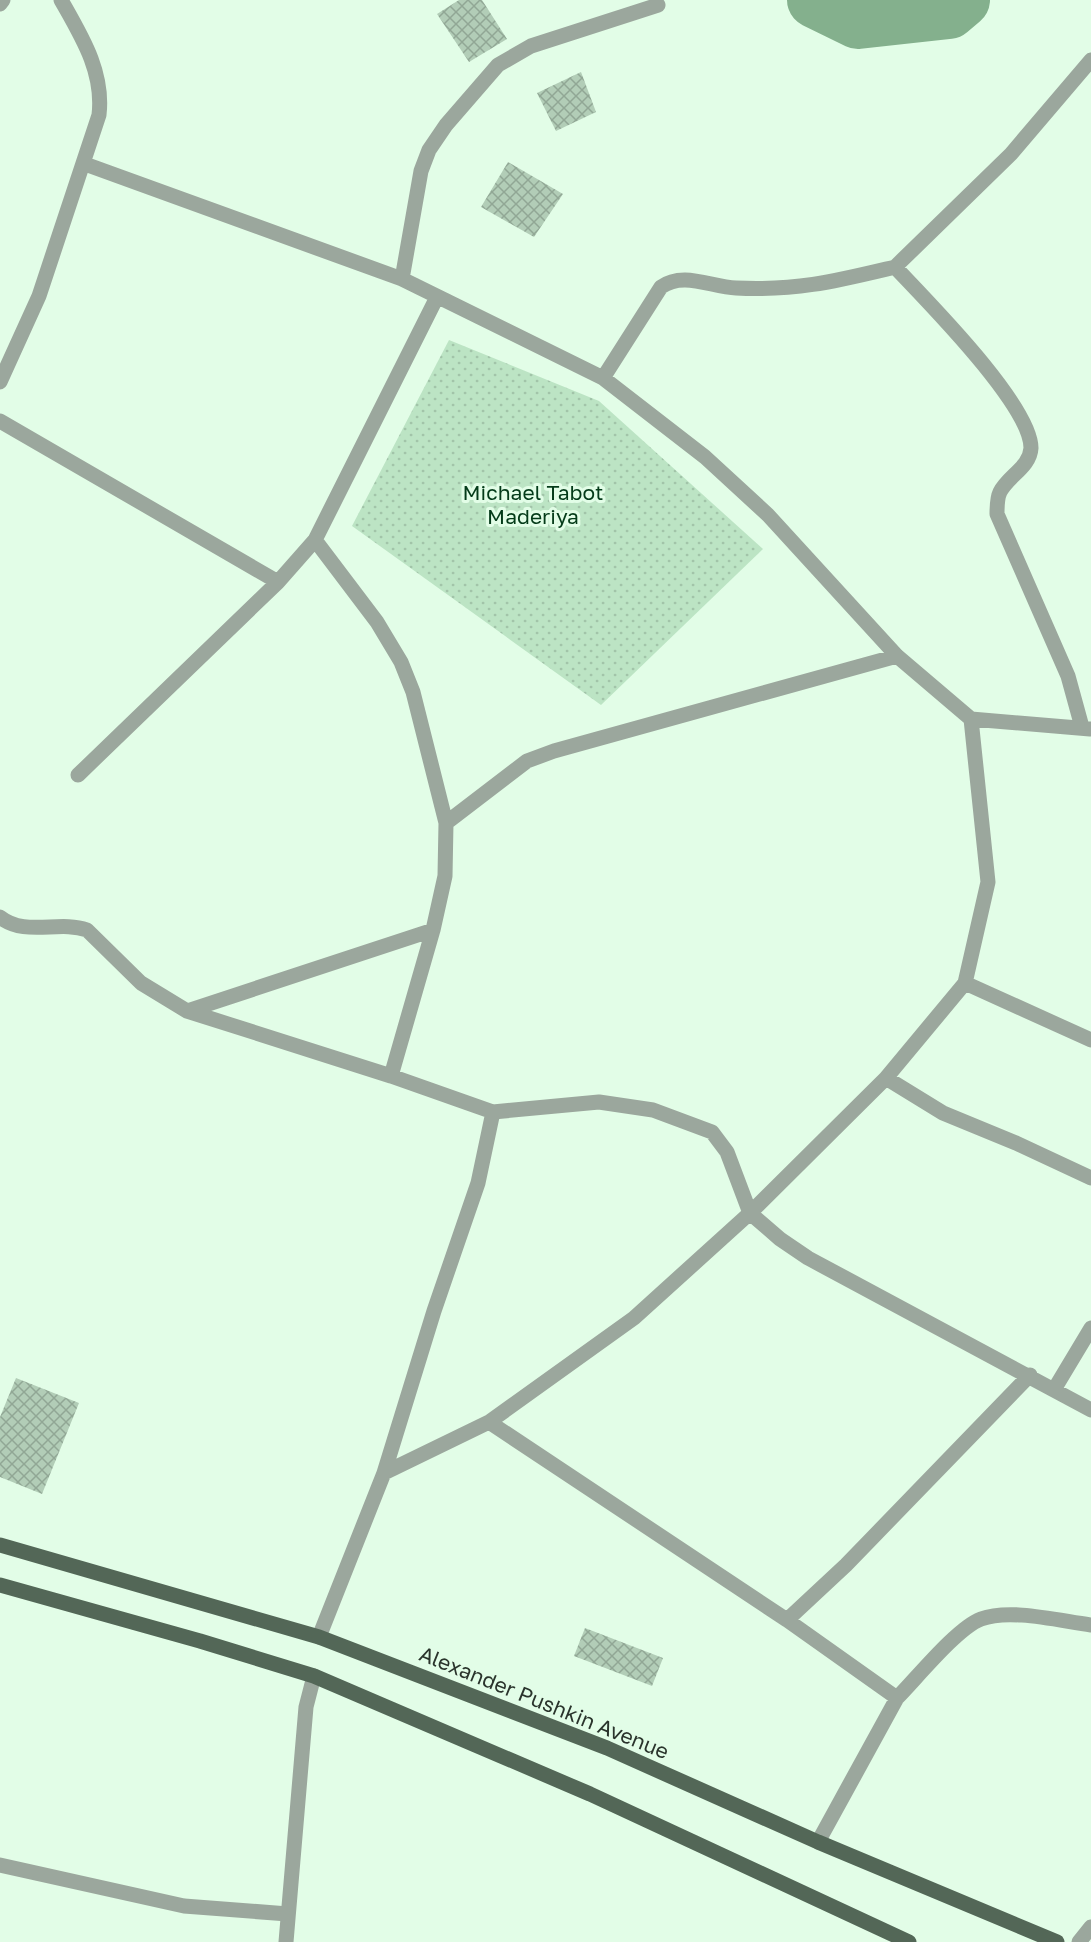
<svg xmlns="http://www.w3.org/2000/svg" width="1091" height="1942" viewBox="0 0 1091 1942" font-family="'Golos Text',sans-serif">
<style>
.green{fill:url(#green-dots)}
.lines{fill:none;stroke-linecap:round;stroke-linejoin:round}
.river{stroke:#84b08d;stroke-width:56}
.building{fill:url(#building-cross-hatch)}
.minor{stroke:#9ba79d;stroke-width:15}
.major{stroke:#536757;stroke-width:15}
.labels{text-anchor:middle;stroke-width:6;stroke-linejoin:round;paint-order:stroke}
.park-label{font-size:21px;fill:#043b19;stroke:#e2fde7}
.street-label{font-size:21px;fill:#2a342c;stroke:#e2fde7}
</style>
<defs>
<pattern id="green-dots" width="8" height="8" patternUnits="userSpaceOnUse" patternTransform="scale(1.5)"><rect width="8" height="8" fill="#bce4c4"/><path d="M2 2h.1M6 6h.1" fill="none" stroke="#a2c4a9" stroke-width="1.8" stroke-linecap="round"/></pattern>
<pattern id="building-cross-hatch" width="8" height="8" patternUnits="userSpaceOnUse" patternTransform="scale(1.5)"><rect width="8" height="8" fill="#b2cdb7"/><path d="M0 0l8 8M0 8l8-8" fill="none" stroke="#91a795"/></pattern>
</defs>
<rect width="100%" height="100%" fill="#e2fde7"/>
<path class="green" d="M 449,340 L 599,401 L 763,549 L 601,705 L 352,526 Z"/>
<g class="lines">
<path class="river" d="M 815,0 L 858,21 L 949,11 L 962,0"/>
</g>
<path class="building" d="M 459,0 L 482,0 L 507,39 L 469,62 L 437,14 Z
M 581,72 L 596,112 L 556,131 L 537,93 Z
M 508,162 L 563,194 L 534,237 L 481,207 Z
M 16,1378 L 79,1403 L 42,1494 L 0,1477 L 0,1417 Z
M 585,1628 L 663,1658 L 652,1686 L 574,1656 Z"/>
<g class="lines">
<path class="minor" d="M 0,4 L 3,0
M 85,164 L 402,279 L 603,378 L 705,457 L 768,515 L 897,656 L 971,719 L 988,882 L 965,983
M 402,279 L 421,171 L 429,150 L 446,125 L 498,65 L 531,46 L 658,5
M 603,378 L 661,287 C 683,271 711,287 736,288 C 798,291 836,281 895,267
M 0,382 L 39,296 L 99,115 C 104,72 82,37 61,0
M 0,421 L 278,582 L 315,540 L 437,297
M 315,540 L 377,622 L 401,662 L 413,692 L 446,823 L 445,876 L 433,930 L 391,1076
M 971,719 L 1090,729
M 1082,727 L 1068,676 L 997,514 C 997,507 997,498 1000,492 C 1008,476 1030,467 1031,448 C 1031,405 926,300 895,267 L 1011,154 L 1091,60
M 78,775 L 278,582
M 446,823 L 527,761 L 554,751 L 897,656
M 0,917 C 25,937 59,920 87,930 L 141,983 L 187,1011 L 391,1076 L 493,1112 L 478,1183 L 434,1311 L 384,1473
M 187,1011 L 433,930
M 886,1078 L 965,983 L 1091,1040
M 493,1112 L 599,1102 L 653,1110 L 712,1132 L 727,1152 L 750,1213 L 886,1078 L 943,1113 L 1016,1143 L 1091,1178
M 1055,1388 L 1091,1328
M 489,1422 L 787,1620 L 846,1565 L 1030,1375
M 787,1620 L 897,1698 C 916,1679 957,1628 981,1619 C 1010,1608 1060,1621 1091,1625
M 319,1637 L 384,1473 L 489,1422 L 634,1318 L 750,1213 L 780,1239 L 808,1258 L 1091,1410
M 818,1842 L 897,1698
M 0,1865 L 184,1906 L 288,1914
M 286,1942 L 306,1707 L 314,1676
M 1079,1942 L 1091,1927"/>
<path class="major" d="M 0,1545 L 319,1637 L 607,1748 L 818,1842 L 1057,1942
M 0,1585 L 200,1641 L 314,1676 L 590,1794 L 909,1942"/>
</g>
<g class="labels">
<g class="park-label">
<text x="533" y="500">Michael Tabot<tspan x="533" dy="24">Maderiya</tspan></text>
</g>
<g class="street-label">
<text transform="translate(544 1703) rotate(22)" y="7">Alexander Pushkin Avenue</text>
</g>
</g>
</svg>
